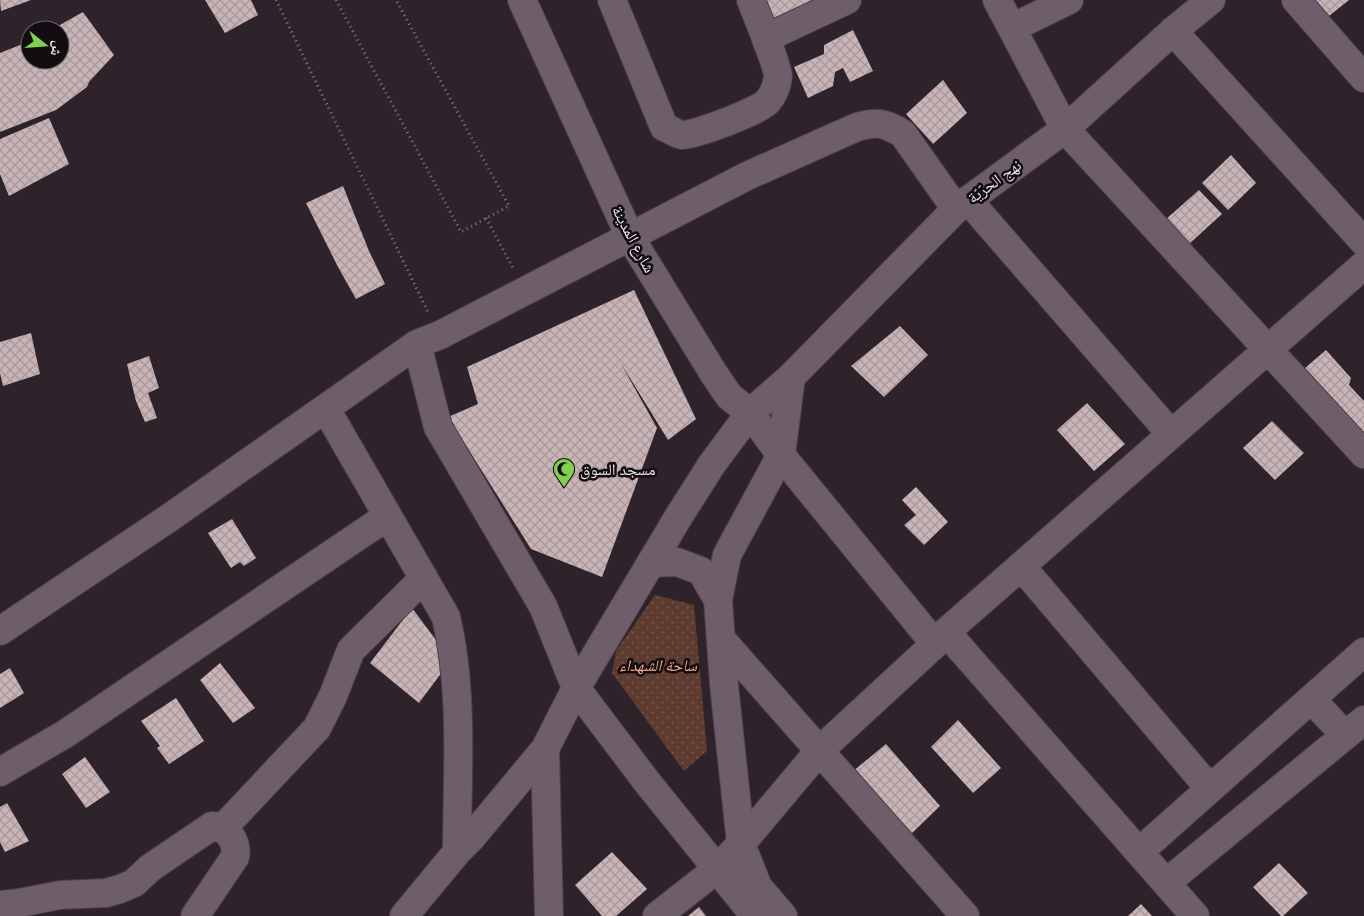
<svg xmlns="http://www.w3.org/2000/svg" width="1364" height="916" viewBox="0 0 1364 916" font-family="'Source Serif 4','Noto Naskh Arabic',serif">
<style>
.park{fill:url(#park-dots)}
.building{fill:url(#building-cross-hatch)}
.lines{fill:none;stroke-linecap:round;stroke-linejoin:round}
.minor-casing{stroke:#4a3f47;stroke-width:30}
.tertiary-casing{stroke:#4a3f47;stroke-width:30}
.path{stroke:#857b82;stroke-width:3;stroke-dasharray:1 4;stroke-linecap:butt}
.minor{stroke:#6d5e69;stroke-width:28}
.tertiary{stroke:#6d5e69;stroke-width:28}
.labels{text-anchor:middle;stroke-width:5;stroke-linejoin:round;paint-order:stroke}
.street-label{font-size:16px;fill:#ede5eb;stroke:#120d11}
.poi-label{font-size:16px;fill:#ede5eb;stroke:#120d11;text-anchor:start}
.park-label{font-size:16px;font-style:italic;fill:#fba98e;stroke:#120d11}
</style>
<defs>
<pattern id="park-dots" width="8" height="8" patternUnits="userSpaceOnUse" patternTransform="scale(1.25)"><rect width="8" height="8" fill="#5e3b2f"/><path d="M2 2h.1M6 6h.1" fill="none" stroke="#75574d" stroke-width="1.8" stroke-linecap="round"/></pattern>
<pattern id="building-cross-hatch" width="8" height="8" patternUnits="userSpaceOnUse" patternTransform="scale(1.25)"><rect width="8" height="8" fill="#c8b3b6"/><path d="M0 0l8 8M0 8l8-8" fill="none" stroke="#a8989a"/></pattern>
</defs>
<rect width="100%" height="100%" fill="#2e222b"/>
<path class="park" d="M 655,595 L 694,605 L 707,751 L 684,771 L 612,673 L 616,651 Z"/>
<path class="building" d="M 0,0 L 31,0 L 1,11 Z
M 205,0 L 251,0 L 258,15 L 225,33 Z
M 763,0 L 824,0 L 771,22 Z
M 1314,0 L 1349,0 L 1329,16 Z
M 83,12 L 114,55 L 89,82 L 87,87 L 56,110 L 0,132 L 0,53 L 30,41 L 30,60 L 60,60 L 60,30 L 51,30 Z
M 853,30 L 873,71 L 850,82 L 843,68 L 835,72 L 833,86 L 808,98 L 794,67 L 824,54 L 824,45 Z
M 943,80 L 967,113 L 933,144 L 906,114 Z
M 49,118 L 69,164 L 9,196 L 0,174 L 0,139 Z
M 1231,155 L 1256,183 L 1228,210 L 1202,183 Z
M 343,186 L 369,251 L 385,284 L 356,299 L 338,267 L 306,203 Z
M 1199,190 L 1222,214 L 1189,244 L 1165,220 Z
M 634,290 L 696,419 L 668,440 L 620,362 L 657,428 L 602,577 L 531,549 L 448,417 L 478,404 L 467,367 Z
M 900,326 L 928,355 L 884,397 L 851,366 Z
M 31,333 L 40,374 L 3,386 L 0,373 L 0,342 Z
M 1326,350 L 1351,378 L 1349,385 L 1364,401 L 1364,441 L 1298,374 Z
M 149,356 L 159,388 L 148,393 L 157,418 L 145,422 L 136,401 L 127,364 Z
M 1087,403 L 1125,444 L 1094,471 L 1057,430 Z
M 1272,421 L 1304,453 L 1275,480 L 1243,448 Z
M 916,487 L 948,522 L 924,545 L 904,525 L 916,515 L 902,500 Z
M 232,519 L 256,558 L 244,566 L 240,562 L 231,568 L 208,533 Z
M 412,608 L 451,660 L 419,703 L 370,663 Z
M 220,663 L 255,708 L 233,723 L 200,680 Z
M 10,668 L 24,693 L 0,708 L 0,674 Z
M 176,698 L 204,741 L 169,764 L 157,748 L 160,746 L 141,721 Z
M 958,720 L 1001,768 L 973,793 L 931,747 Z
M 886,744 L 940,806 L 910,835 L 852,772 Z
M 85,757 L 110,792 L 86,808 L 62,774 Z
M 7,803 L 29,841 L 5,852 L 0,842 L 0,807 Z
M 612,852 L 647,889 L 616,916 L 602,916 L 575,885 Z
M 1279,863 L 1308,893 L 1283,916 L 1281,916 L 1253,887 Z
M 1141,904 L 1152,916 L 1128,916 Z
M 699,907 L 706,916 L 688,916 Z"/>
<g class="lines">
<g class="minor-casing">
<path id="minor" d="M 612,0 L 664,127 C 670,129 676,134 682,135 C 695,135 760,111 768,101 C 773,95 777,85 778,77 C 778,68 768,45 765,36
M 751,0 L 766,38 L 847,0
M 997,0 L 1065,129 L 1364,454
M 1296,0 L 1364,78
M 1012,28 L 1069,0
M 1173,31 L 1364,242
M 968,200 L 1171,434
M 326,409 L 446,617 C 464,693 457,775 457,852
M 781,455 L 935,644
M 651,563 L 677,562 L 701,571 L 718,600
M 1021,566 L 1210,789
M 0,631 L 169,518 L 417,344 L 440,335 L 747,176 L 857,127 C 876,121 886,123 903,134 L 956,209
M 946,632 L 1195,916
M 721,639 L 965,916
M 1311,699 L 1345,735
M 545,749 L 549,916
M 0,772 L 65,734 L 388,516
M 222,829 L 317,728 L 333,696 L 351,650 L 424,578
M 1139,852 L 1364,652
M 1166,883 L 1364,720
M 0,905 L 19,903 L 60,895 L 106,893 L 120,889 L 134,883 L 150,868 L 212,826 C 228,826 238,843 235,857 L 195,916
M 404,916 L 457,852 L 471,838 L 545,749 L 576,688 L 543,606 L 438,427 L 417,344
M 657,916 L 717,869 L 741,844 L 819,751 L 935,644 L 946,632 L 1364,265"/>
</g>
<g class="tertiary-casing">
<path id="tertiary" d="M 522,0 L 630,237 L 714,374 L 729,396 L 750,413 L 781,455
M 755,916 L 647,782 L 576,688 L 679,516 L 712,464 L 750,413 L 791,377 L 956,209 L 1065,129 L 1173,31 L 1211,0
M 783,916 L 758,887 L 741,844 L 724,685 L 718,600 L 727,555 L 781,455 L 791,377"/>
</g>
<path class="path" d="M 276,0 L 428,312
M 336,0 L 461,232 L 509,206 L 396,0
M 486,218 L 513,268"/>
<use href="#minor" class="minor"/>
<use href="#tertiary" class="tertiary"/>
</g>
<defs>
<g id="mosque-pin" transform="scale(1.125)"><path d="M0 17L-7.5 6A9.5 9.5 0 1 1 7.5 6Z" fill="#82d04f" stroke="#120d11"/><path d="M3.5-4.9A6 6 0 1 0 3.5 4.9A5 5 0 1 1 3.5-4.9Z" fill="#111"/></g>
</defs>
<g fill-rule="evenodd">
<use href="#mosque-pin" x="564" y="469"/>
</g>
<g class="labels">
<g class="street-label">
<text transform="translate(994 181) rotate(-36)" y="6">نهج الحرّيّة</text>
<text transform="translate(634 239) rotate(62)" y="6">شارع المدينة</text>
</g>
<g class="poi-label">
<text x="580" y="475">مسجد السوق</text>
</g>
<g class="park-label">
<text x="658" y="671">ساحة الشهداء</text>
</g>
</g>
<g transform="translate(45 45) rotate(107)"><circle r="24" fill="#120d11" stroke="#6a6368"/>
<path d="M0-4L9 19L0 12L-9 19Z" fill="#82d04f"/>
<text y="-8" font-size="14" font-weight="bold" text-anchor="middle" fill="#ede5eb">ش</text>
</g>
</svg>
